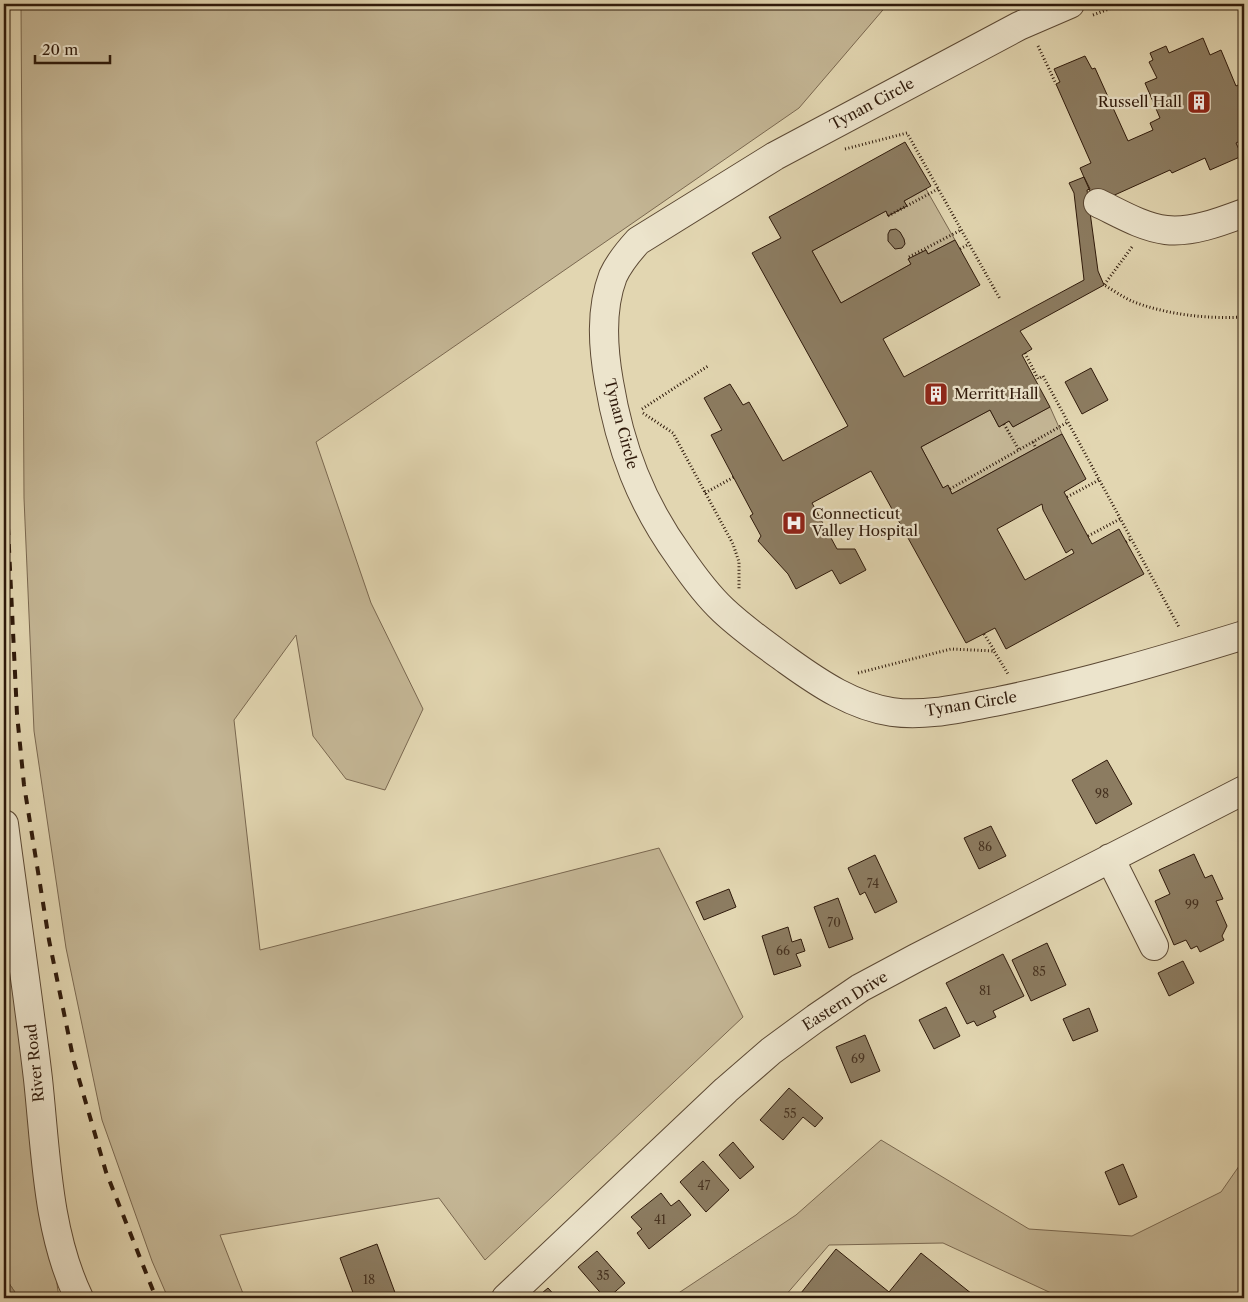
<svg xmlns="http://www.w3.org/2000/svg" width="1248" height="1302" viewBox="0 0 1248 1302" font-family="'Libre Caslon Text',serif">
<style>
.green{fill:#c4b695;stroke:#7a6850}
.water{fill:#a59679;stroke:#76644d}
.building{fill:#8c7c61;stroke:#2f1a0b;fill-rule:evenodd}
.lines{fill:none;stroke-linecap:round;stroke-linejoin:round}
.minor-casing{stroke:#5c4934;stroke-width:30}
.path{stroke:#2f1a0b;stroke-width:3;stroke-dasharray:1 2.5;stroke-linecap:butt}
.minor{stroke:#ece4cc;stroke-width:28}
.rail{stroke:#2f1a0b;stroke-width:4;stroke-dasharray:9 9;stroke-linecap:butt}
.labels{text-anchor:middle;stroke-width:4.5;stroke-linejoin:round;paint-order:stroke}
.number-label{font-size:12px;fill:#463220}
.poi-label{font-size:15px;fill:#2f1a0b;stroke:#ece4cc;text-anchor:start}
.street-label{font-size:15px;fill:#2f1a0b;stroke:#ece4cc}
</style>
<rect width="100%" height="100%" fill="#e2d6b1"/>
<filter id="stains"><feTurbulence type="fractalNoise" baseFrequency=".004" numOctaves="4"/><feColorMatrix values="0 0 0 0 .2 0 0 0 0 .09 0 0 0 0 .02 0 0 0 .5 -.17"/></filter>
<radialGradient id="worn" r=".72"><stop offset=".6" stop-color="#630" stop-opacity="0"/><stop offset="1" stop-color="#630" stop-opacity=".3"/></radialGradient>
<path class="green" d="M 21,4 L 888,4 L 799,108 L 316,442 L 371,603 L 423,709 L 385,790 L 346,779 L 313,736 L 296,635 L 234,720 L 260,950 L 659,848 L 743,1017 L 485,1260 L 439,1198 L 220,1235 L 244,1296 L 251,1298 L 168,1298 L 152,1261 L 102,1120 L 66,948 L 34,731 L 24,498 Z
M 926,189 L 955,240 L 928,254 L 926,250 L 909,259 L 911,264 L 841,303 L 812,251 L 886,211 L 888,216 L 906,206 L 904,201 Z
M 1050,407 L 1062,434 L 952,494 L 948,486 L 943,488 L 921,447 L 990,410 L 999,427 L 1009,421 L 1013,427 Z
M 4,907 L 59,1298 L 19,1298 L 4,1276 Z
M 881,1140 L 1029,1229 L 1132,1236 L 1221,1192 L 1244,1159 L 1244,1298 L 1062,1298 L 943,1243 L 829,1245 L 785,1296 L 780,1298 L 671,1298 L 796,1215 Z"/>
<path class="water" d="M 4,1274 L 4,1276 L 19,1298 L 4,1298 Z"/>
<path class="building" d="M 1203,38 L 1210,55 L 1221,50 L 1236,86 L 1244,82 L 1244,139 L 1236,143 L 1242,156 L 1210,170 L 1205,158 L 1172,173 L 1170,170 L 1108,198 L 1093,198 L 1080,168 L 1091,163 L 1056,84 L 1060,82 L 1054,69 L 1085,56 L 1092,69 L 1095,68 L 1128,141 L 1153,130 L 1150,123 L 1160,118 L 1145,83 L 1157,78 L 1149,62 L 1153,60 L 1150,53 L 1166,46 L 1169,53 Z
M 905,142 L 931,186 L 904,201 L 907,206 L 888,216 L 886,211 L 812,251 L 841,303 L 911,264 L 908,259 L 926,250 L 928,254 L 955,240 L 980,285 L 883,339 L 904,377 L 1084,280 L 1074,193 L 1069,183 L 1084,177 L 1090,189 L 1087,190 L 1098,271 L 1104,285 L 1020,331 L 1032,349 L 1022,355 L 1050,407 L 1013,427 L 1009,421 L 999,427 L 990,410 L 921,447 L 943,488 L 948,485 L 952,494 L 1062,434 L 1086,479 L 1064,492 L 1092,544 L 1119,529 L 1144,574 L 1006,649 L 995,628 L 966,643 L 871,471 L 812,503 L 837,549 L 855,549 L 866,570 L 840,584 L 832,570 L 796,589 L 788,574 L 758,541 L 761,536 L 750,516 L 753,514 L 711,435 L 722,430 L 704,398 L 730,384 L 743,405 L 749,402 L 783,461 L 848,426 L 752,253 L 781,238 L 769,217 ZM 1042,504 L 1043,510 L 1066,553 L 1072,549 L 1074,553 L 1025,580 L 997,529 Z
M 896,229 L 900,232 L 904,239 L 905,244 L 902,248 L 895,249 L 888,241 L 888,234 L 890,230 Z
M 1091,368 L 1108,400 L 1082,414 L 1065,382 Z
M 1107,760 L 1132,804 L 1096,824 L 1072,780 Z
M 991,826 L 1006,856 L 979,869 L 964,838 Z
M 1194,854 L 1205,878 L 1212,875 L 1223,899 L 1216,901 L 1227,926 L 1222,936 L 1224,940 L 1200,952 L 1197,946 L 1191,949 L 1186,940 L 1174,945 L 1155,901 L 1170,894 L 1159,870 Z
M 875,855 L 897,902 L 875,913 L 865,892 L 860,895 L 848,868 Z
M 729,889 L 736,907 L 704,920 L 696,902 Z
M 838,898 L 853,939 L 829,948 L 814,907 Z
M 788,927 L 792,942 L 801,939 L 805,951 L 796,954 L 801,966 L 774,975 L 762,936 Z
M 1047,943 L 1066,985 L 1031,1001 L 1012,960 Z
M 1003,954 L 1024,996 L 993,1011 L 996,1017 L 977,1026 L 974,1021 L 967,1024 L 946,983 Z
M 1183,961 L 1194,983 L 1169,996 L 1158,973 Z
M 946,1007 L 960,1036 L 934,1049 L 919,1020 Z
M 1089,1008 L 1098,1031 L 1073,1041 L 1063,1019 Z
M 865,1035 L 880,1071 L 851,1083 L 836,1047 Z
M 789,1088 L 823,1118 L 815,1127 L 803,1117 L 783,1140 L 760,1120 Z
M 733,1142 L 754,1167 L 740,1179 L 719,1155 Z
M 703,1161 L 729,1190 L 706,1212 L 680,1182 Z
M 1123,1164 L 1137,1197 L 1119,1205 L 1105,1172 Z
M 661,1193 L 671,1206 L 679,1200 L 691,1215 L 649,1249 L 637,1233 L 642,1229 L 631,1217 Z
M 377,1244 L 397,1298 L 355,1298 L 340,1258 Z
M 836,1249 L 889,1292 L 921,1253 L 977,1298 L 797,1298 Z
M 597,1251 L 625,1283 L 608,1298 L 605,1298 L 578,1267 Z
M 548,1288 L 557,1298 L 536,1298 Z"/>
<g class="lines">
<g class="minor-casing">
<path id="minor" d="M 1070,4 L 1019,26 L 775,156 L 638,241 C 628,252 619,263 613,276 C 600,310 603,348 609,382 C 620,448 641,503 680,557 C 693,576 706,594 723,610 C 743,629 766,645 788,661 C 820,684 853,706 892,712 C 928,717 965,707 999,701 C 1082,684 1163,660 1244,635
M 1098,203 C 1119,213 1142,227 1166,230 C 1191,233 1220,222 1244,213
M 4,824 C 15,909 28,994 38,1079 C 46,1153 47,1231 79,1298
M 1110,858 L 1154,946
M 506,1298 L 726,1090 L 771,1051 L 816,1018 L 860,988 L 916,958 L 1244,790"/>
</g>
<path class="path" d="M 1093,15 L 1122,4
M 1038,46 L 1056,84
M 845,149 L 907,133 L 1000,299
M 888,216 L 938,189
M 1132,247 L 1104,285 C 1113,290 1124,298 1134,302 C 1169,315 1207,319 1244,317
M 960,249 L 969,244
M 909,257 L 961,230
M 1025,353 L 1038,379 L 1043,376 L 1179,627
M 642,409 L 708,366
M 643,413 L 673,433 L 733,544 L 739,562 L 739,589
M 1004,424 L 1019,450
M 1033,442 L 1036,448
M 950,489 L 1068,422
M 705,493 L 734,477
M 1067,497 L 1099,480
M 1088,536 L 1120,519
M 1126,542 L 1131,539
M 984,634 L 994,650
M 858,673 L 951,649 L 994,651 L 1008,674"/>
<use href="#minor" class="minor"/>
<path class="rail" d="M 5,4 L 8,528 L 17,714 L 24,785 L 49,940 L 74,1062 L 106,1172 L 156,1298"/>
</g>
<defs>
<g id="building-square" transform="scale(1.25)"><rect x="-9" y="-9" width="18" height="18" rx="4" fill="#8f2418" stroke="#ece4cc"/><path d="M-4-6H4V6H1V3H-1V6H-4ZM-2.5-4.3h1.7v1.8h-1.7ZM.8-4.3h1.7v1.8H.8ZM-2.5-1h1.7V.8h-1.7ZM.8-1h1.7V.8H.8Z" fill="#fff"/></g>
<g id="hospital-square" transform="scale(1.25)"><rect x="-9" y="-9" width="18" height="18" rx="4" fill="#8f2418" stroke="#ece4cc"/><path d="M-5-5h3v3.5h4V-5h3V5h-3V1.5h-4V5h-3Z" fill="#fff"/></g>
</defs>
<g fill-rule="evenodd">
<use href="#building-square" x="1199" y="102"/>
<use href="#building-square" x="936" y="394"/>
<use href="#hospital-square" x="794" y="523"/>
</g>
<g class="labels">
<g class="number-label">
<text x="1102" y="798">98</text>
<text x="985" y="851">86</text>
<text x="873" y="888">74</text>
<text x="1192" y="909">99</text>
<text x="834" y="927">70</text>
<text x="783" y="955">66</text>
<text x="1039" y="976">85</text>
<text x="985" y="995">81</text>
<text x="858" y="1063">69</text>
<text x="790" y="1118">55</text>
<text x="704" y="1190">47</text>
<text x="660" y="1224">41</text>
<text x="603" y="1280">35</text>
<text x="369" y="1284">18</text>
</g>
<g class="poi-label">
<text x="1182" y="107" text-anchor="end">Russell Hall</text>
<text x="954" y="399">Merritt Hall</text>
<text x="812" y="519">Connecticut<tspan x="812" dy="17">Valley Hospital</tspan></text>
</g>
<g class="street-label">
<text transform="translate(872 104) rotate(-28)" y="5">Tynan Circle</text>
<text transform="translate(621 424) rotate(75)" y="5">Tynan Circle</text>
<text transform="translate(971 704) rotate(-9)" y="5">Tynan Circle</text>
<text transform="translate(845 1001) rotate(-32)" y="5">Eastern Drive</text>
<text transform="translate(35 1063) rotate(-96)" y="5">River Road</text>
</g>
</g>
<rect width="1248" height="1302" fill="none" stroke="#e2d6b1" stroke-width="20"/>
<rect x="5" y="5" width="1238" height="1292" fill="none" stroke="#2f1a0b" stroke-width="2.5"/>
<rect x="10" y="10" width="1228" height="1282" fill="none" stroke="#2f1a0b"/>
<path d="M35 55v8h75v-8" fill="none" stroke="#2f1a0b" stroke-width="2.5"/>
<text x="42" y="55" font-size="15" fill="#2f1a0b" stroke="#ece4cc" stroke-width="4" paint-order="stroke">20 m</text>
<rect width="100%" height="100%" filter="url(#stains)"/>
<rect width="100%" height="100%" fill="url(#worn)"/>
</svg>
